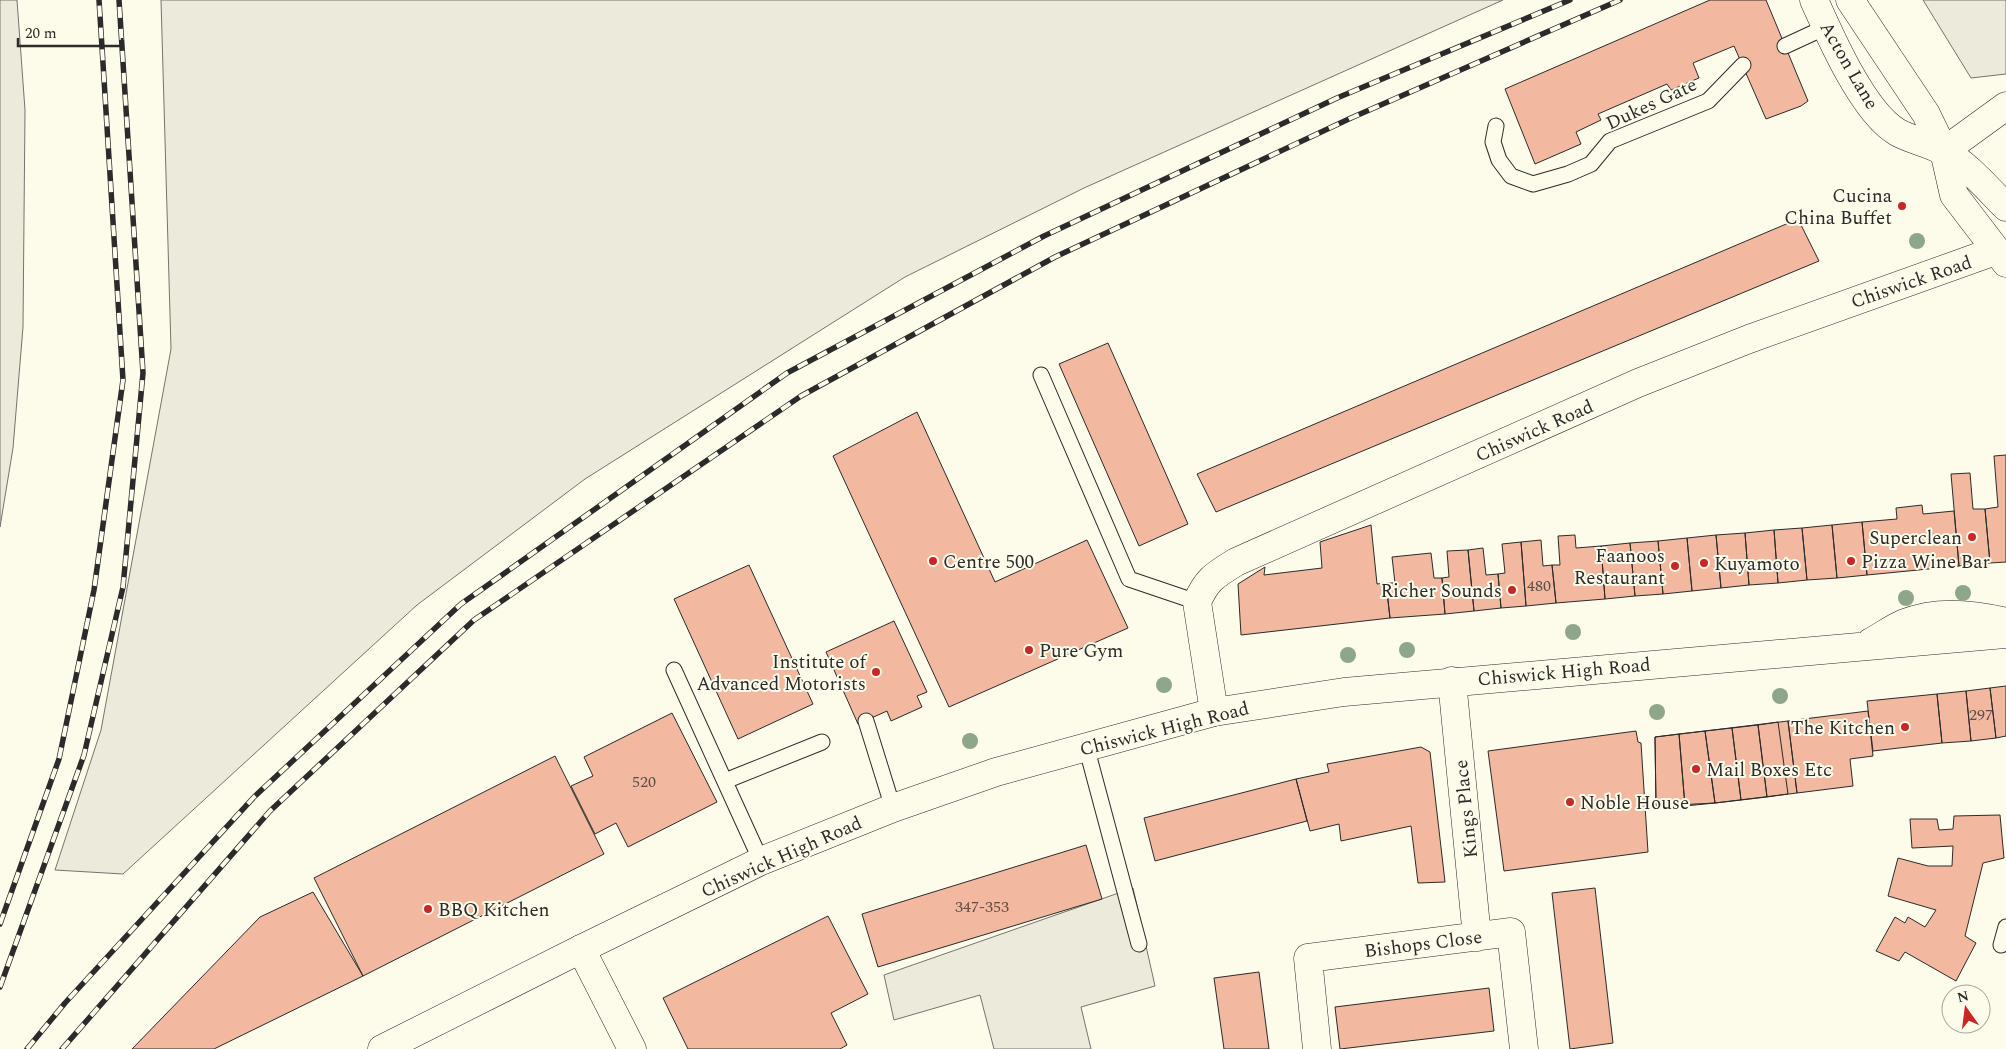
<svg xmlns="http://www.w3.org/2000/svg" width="2006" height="1049" viewBox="0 0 2006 1049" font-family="Spectral,serif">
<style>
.green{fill:#ecebdb;stroke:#74746e}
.parking{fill:#eceadb;stroke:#74746e}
.building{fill:#f2b8a0;stroke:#2b2b2b}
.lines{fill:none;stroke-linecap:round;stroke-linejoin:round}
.service-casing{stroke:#2b2b2b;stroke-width:17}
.minor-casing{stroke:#2b2b2b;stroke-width:29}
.secondary-casing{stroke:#2b2b2b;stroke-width:29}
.primary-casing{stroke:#2b2b2b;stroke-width:29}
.service{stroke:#fdfbea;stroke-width:15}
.minor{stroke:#fdfbea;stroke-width:28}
.secondary{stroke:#fdfbea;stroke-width:28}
.primary{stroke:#fdfbea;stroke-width:28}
.rail-casing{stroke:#2b2b2b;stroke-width:5.5}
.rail{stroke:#fdfbea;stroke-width:4;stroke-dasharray:11;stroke-linecap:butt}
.tree{fill:#8ea78a}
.poi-dot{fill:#c62828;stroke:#fdfbea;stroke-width:2}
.labels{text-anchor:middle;stroke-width:4;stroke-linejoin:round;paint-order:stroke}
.number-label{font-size:16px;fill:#5d4e48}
.street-label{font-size:19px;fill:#2b2b2b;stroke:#fdfbea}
.poi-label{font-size:19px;fill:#2b2b2b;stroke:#fdfbea;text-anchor:start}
</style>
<rect width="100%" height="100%" fill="#fdfbea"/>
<path class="green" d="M 161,0 L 1503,0 L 1084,188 L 905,277 L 585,479 L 417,605 L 123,874 L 55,870 L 101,730 L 171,349 Z"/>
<path class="parking" d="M 0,0 L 17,0 L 25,110 L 23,327 L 13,448 L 0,527 Z
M 1923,0 L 2006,0 L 2006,74 L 1971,78 Z
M 1133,888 L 1155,986 L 1081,1007 L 1091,1049 L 994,1049 L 980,995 L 894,1020 L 884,975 Z"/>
<path class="building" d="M 1710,0 L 1766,0 L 1808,101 L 1801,106 L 1766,119 L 1734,46 L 1693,63 L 1699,78 L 1671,90 L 1667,84 L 1598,114 L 1601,120 L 1576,132 L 1581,144 L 1535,164 L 1505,89 Z
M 1798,219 L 1819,261 L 1216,512 L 1197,474 Z
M 1108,343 L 1188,524 L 1139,546 L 1059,364 Z
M 917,412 L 995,582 L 1087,540 L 1128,628 L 949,707 L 833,456 Z
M 2006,455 L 2006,562 L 1990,563 L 1985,509 L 1998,507 L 1994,456 Z
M 1970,473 L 1973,509 L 1985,509 L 1990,563 L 1959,566 L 1951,474 Z
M 1922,505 L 1923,514 L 1954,511 L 1959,566 L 1867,575 L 1862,522 L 1897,519 L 1896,508 Z
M 1862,522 L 1867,575 L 1837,578 L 1832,525 Z
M 1371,525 L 1377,584 L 1386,583 L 1390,618 L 1241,635 L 1238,584 L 1265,567 L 1264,575 L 1322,568 L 1320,542 Z
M 1832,525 L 1837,578 L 1807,580 L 1802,528 Z
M 1802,528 L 1807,580 L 1778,583 L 1774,530 Z
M 1774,530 L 1778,583 L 1749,585 L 1745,533 Z
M 1745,533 L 1749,585 L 1721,588 L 1716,535 Z
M 1575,535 L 1576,548 L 1601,546 L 1605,599 L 1556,603 L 1552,565 L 1560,565 L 1558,536 Z
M 1716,535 L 1721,588 L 1692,591 L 1687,538 Z
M 1687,538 L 1692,591 L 1663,594 L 1658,541 Z
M 1541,540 L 1543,566 L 1552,565 L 1556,603 L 1526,606 L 1521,542 Z
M 1658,541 L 1663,594 L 1635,596 L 1630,543 Z
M 1521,542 L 1526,606 L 1501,608 L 1498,574 L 1505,573 L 1502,544 Z
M 1630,543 L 1635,596 L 1605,599 L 1601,546 Z
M 1483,548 L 1486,575 L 1498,574 L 1501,608 L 1474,611 L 1468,550 Z
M 1468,550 L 1474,611 L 1445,614 L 1442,578 L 1449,577 L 1447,551 Z
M 1431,553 L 1434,578 L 1442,578 L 1445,614 L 1390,618 L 1386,583 L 1395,583 L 1392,557 Z
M 749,565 L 813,704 L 738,739 L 674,599 Z
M 894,621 L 927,692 L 917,696 L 922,707 L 891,721 L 887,711 L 858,724 L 826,652 Z
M 2006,686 L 2006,736 L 1996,738 L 1990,688 Z
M 1990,688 L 1996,738 L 1971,741 L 1966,691 Z
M 1966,691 L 1971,741 L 1942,743 L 1937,694 Z
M 1937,694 L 1942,743 L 1873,751 L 1867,701 Z
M 1868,711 L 1873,756 L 1850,759 L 1853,786 L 1797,793 L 1788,721 Z
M 672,713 L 717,802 L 628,847 L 616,823 L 595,834 L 571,786 L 593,776 L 584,757 Z
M 1788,721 L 1797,793 L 1715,803 L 1656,806 L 1655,737 Z
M 1778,722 L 1788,794 L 1767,797 L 1758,725 Z
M 1758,725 L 1767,797 L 1741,800 L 1732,728 Z
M 1732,728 L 1741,800 L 1715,803 L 1705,731 Z
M 1636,731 L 1638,742 L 1641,743 L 1648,852 L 1504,871 L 1488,751 Z
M 1705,731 L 1715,803 L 1685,806 L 1679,734 Z
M 1679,734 L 1685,806 L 1656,806 L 1655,737 Z
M 1421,747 L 1430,752 L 1445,882 L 1418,883 L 1411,826 L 1341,841 L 1339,824 L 1310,831 L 1296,779 L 1329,772 L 1327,764 Z
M 555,756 L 604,854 L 363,976 L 314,878 Z
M 1296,779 L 1307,821 L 1155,861 L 1144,818 Z
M 2000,815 L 2004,858 L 1983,863 L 1965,936 L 1976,943 L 1956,981 L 1905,952 L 1899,961 L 1876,951 L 1895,917 L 1905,923 L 1908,917 L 1925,927 L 1936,910 L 1888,896 L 1898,858 L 1928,866 L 1952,866 L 1953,846 L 1912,848 L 1910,819 L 1937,819 L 1939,830 L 1953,829 L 1954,816 Z
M 1086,845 L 1102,899 L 878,967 L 862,914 Z
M 1595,888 L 1613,1043 L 1570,1049 L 1552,893 Z
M 313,892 L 363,976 L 214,1049 L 132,1049 L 260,917 Z
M 828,916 L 868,994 L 831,1013 L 847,1045 L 840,1049 L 688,1049 L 663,998 Z
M 1259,972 L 1269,1049 L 1224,1049 L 1214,978 Z
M 1489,988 L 1494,1031 L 1340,1049 L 1335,1007 Z"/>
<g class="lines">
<g class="service-casing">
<path id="service" d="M 1785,46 L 1826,27
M 1496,126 L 1493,142 L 1499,160 L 1511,176 L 1533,184 L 1568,174 L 1591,164 L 1610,141 L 1708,101 L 1743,65
M 1041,375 L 1129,579 L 1197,602
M 674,670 L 761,861
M 866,721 L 893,808
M 1086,746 L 1139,944
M 725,781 L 822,742
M 2001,945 L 2006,927"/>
</g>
<g class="minor-casing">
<path id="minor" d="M 1944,151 L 2006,106
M 1452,681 L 1477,937
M 1214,712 L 1197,602 C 1207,579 1215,575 1236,562 L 1638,383 L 1749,339 L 1995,251
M 581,949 L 632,1049
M 1317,1049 L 1308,958 L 1511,932 L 1524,1049"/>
</g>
<g class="secondary-casing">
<path id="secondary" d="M 1814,0 C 1830,36 1863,112 1897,132 C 1911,140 1929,143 1943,151 C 1967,164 1987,188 2006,207
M 1850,0 L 1926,114 L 1944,151 L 1954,195 L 2006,263"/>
</g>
<g class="primary-casing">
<path id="primary" d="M 1871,642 C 1882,636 1893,628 1905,623 C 1937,610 1974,614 2006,622
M 382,1049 L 581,949 L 761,861 L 893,808 L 996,772 L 1214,712 L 1344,692 L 2006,634"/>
</g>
<use href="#service" class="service"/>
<use href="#minor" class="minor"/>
<use href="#secondary" class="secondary"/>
<use href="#primary" class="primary"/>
<g class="rail-casing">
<path id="rail" d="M 0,924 L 59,759 L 94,590 L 123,380 L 99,0
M 0,987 L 84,755 L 123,587 L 143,373 L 119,0
M 27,1049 L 65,1003 L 254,797 L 461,604 L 787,373 L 1044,236 L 1337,98 L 1570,0
M 62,1049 L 270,811 L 474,620 L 801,396 L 1055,257 L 1351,118 L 1620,0"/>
</g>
<use href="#rail" class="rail"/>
</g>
<g class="tree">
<circle cx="1917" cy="241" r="8"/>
<circle cx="1963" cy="593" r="8"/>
<circle cx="1906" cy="598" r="8"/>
<circle cx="1573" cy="632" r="8"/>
<circle cx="1407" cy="650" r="8"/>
<circle cx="1348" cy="655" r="8"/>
<circle cx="1164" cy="685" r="8"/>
<circle cx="1780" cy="696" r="8"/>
<circle cx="1657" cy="712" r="8"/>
<circle cx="970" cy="741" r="8"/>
</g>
<g class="poi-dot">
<circle cx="1902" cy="206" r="5"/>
<circle cx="1972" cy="537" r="5"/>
<circle cx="933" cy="561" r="5"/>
<circle cx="1851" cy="561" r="5"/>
<circle cx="1704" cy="563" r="5"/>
<circle cx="1675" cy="566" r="5"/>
<circle cx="1512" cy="590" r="5"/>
<circle cx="1029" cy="650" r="5"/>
<circle cx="876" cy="672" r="5"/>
<circle cx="1905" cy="727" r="5"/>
<circle cx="1696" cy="769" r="5"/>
<circle cx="1570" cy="802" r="5"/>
<circle cx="428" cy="909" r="5"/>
</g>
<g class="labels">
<g class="number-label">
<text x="1539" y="591">480</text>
<text x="1981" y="720">297</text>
<text x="644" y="787">520</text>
<text x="982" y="912">347-353</text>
</g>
<g class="street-label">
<text transform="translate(1850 65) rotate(60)" y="7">Acton Lane</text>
<text transform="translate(1651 103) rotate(-25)" y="7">Dukes Gate</text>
<text transform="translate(1911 281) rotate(-19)" y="7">Chiswick Road</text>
<text transform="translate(1534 430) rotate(-24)" y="7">Chiswick Road</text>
<text transform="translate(1564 671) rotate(-5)" y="7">Chiswick High Road</text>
<text transform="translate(1164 728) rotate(-14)" y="7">Chiswick High Road</text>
<text transform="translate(1465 809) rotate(-96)" y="7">Kings Place</text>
<text transform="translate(781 856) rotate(-24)" y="7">Chiswick High Road</text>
<text transform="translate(1423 943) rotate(-7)" y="7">Bishops Close</text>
</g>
<g class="poi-label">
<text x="1892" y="202" text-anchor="end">Cucina<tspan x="1892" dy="22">China Buffet</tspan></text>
<text x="1962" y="544" text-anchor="end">Superclean</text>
<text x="1665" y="562" text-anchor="end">Faanoos<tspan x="1665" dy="22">Restaurant</tspan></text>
<text x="943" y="568">Centre 500</text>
<text x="1861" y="568">Pizza Wine Bar</text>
<text x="1714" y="570">Kuyamoto</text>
<text x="1502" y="597" text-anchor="end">Richer Sounds</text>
<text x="1039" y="657">Pure Gym</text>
<text x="866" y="668" text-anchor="end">Institute of<tspan x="866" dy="22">Advanced Motorists</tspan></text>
<text x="1895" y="734" text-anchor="end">The Kitchen</text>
<text x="1706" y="776">Mail Boxes Etc</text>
<text x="1580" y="809">Noble House</text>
<text x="438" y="916">BBQ Kitchen</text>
</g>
</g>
<g transform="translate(1966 1009) rotate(346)"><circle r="24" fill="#fdfbea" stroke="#a9a89e"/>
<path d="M0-4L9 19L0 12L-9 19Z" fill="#c62828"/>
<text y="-8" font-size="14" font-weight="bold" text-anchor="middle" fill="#2b2b2b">N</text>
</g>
<path d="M18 38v8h104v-8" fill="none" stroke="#2b2b2b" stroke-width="2.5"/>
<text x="25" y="38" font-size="15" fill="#2b2b2b" stroke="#fdfbea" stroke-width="4" paint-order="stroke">20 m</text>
</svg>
